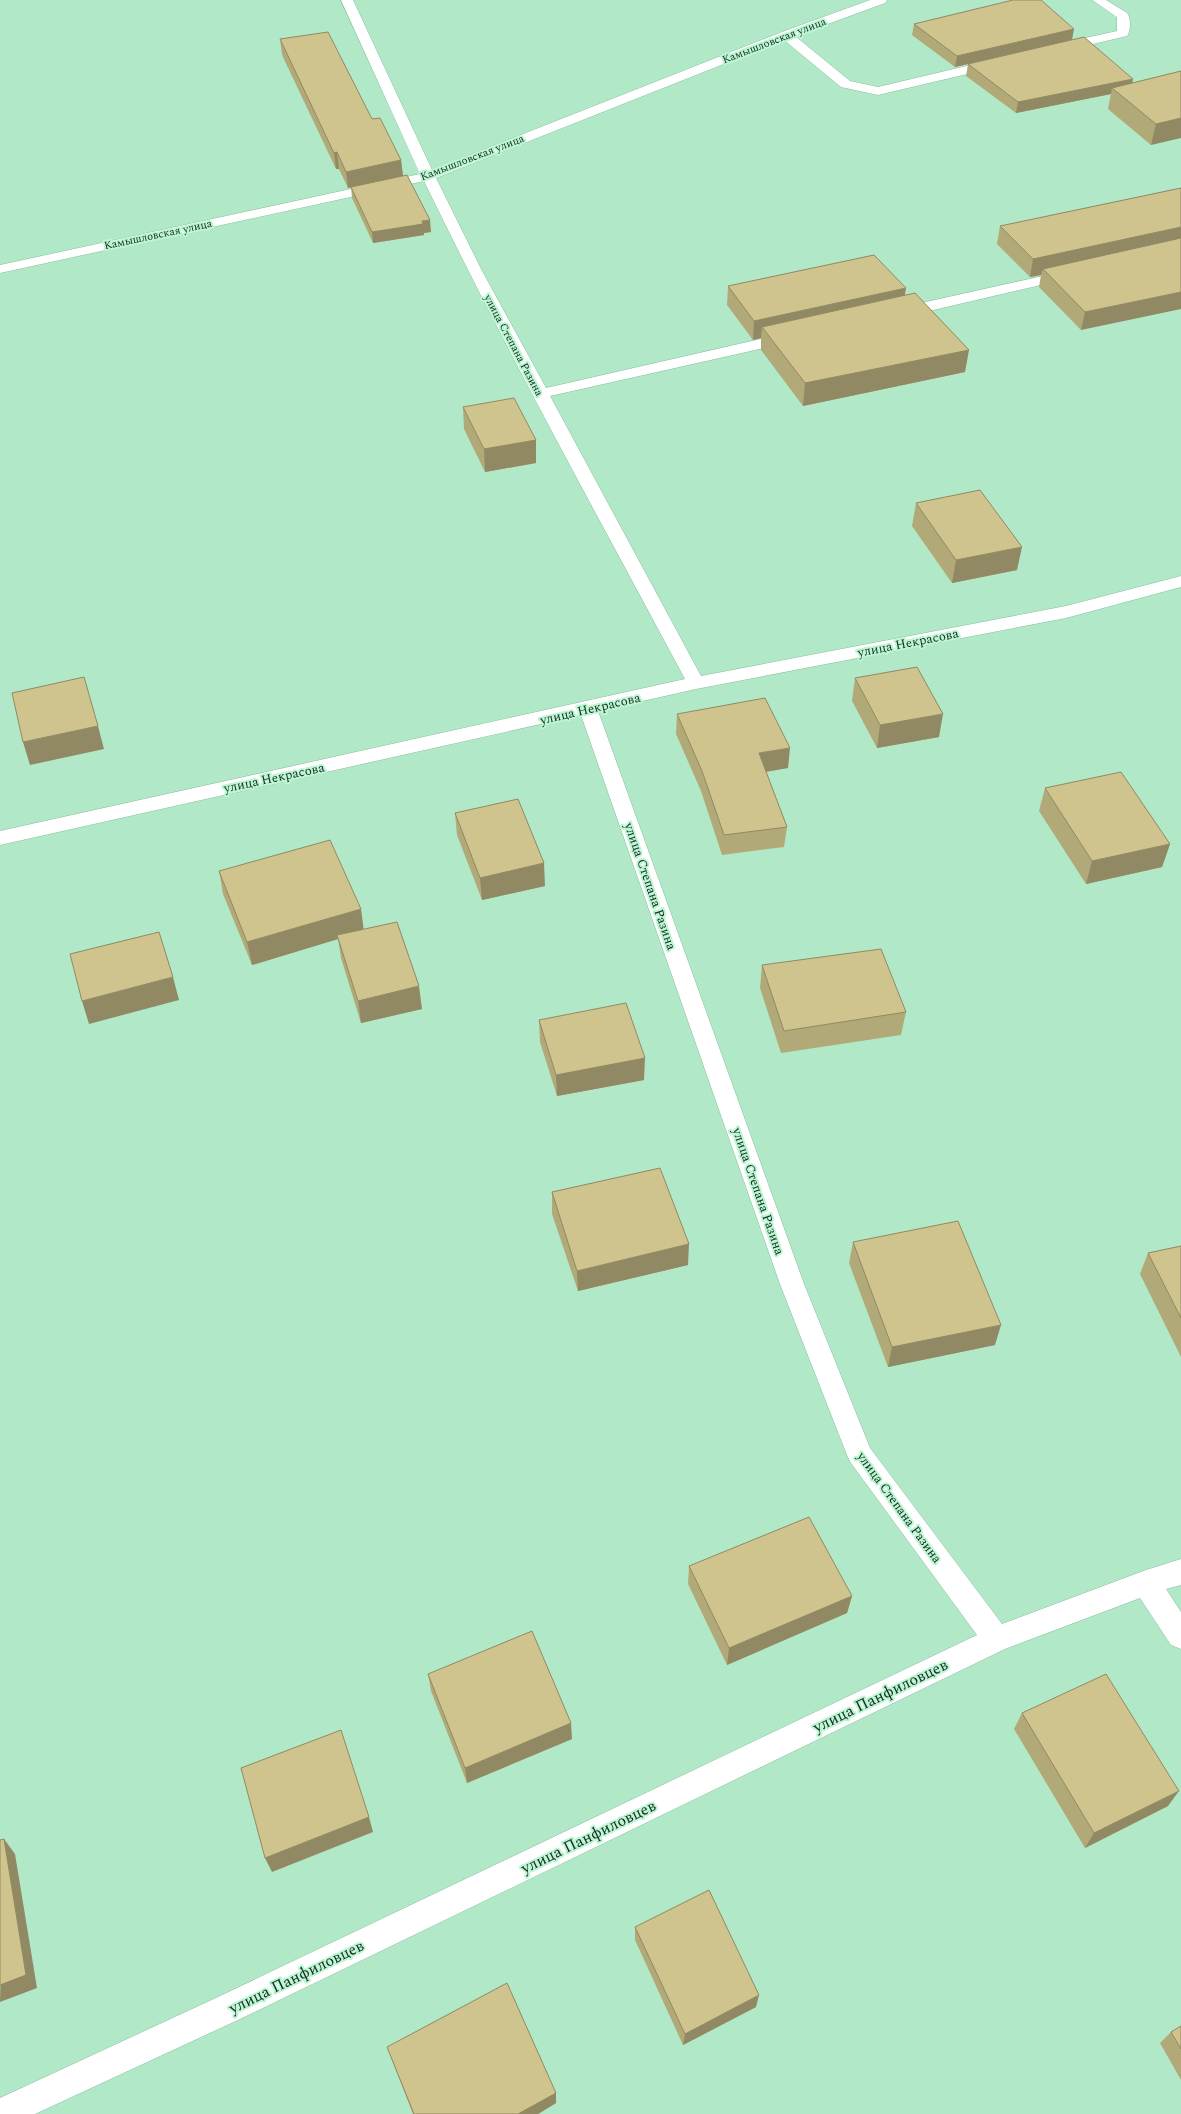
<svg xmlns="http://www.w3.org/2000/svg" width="1181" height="2114" viewBox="0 0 1181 2114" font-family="Spectral,serif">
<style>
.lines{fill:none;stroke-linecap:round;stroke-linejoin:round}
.minor-casing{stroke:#88be9e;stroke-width:1}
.minor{fill:#fff;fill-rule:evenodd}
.wall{fill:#b2a979}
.shaded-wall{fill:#918963}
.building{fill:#cfc48d;stroke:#918963}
.labels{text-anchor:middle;stroke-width:4;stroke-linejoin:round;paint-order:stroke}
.far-street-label{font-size:11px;fill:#162c20;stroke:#bdf6d4}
.street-label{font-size:13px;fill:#162c20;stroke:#bdf6d4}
.near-street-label{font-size:16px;fill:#162c20;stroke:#bdf6d4}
</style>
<rect width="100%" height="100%" fill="#b1e8c7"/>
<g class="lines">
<g class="minor-casing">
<path id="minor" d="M 341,0 L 353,0 L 432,170 L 782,32 L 870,0 L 887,0 L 885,3 L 795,36 L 850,81 L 878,87 L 996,59 L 1002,63 L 1001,66 L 878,95 L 841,87 L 784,40 L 436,178 L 482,271 L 546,388 L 791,332 L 796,334 L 799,337 L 796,340 L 791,342 L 550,396 L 701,676 L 1066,606 L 1181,576 L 1181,587 L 1066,618 L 696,689 L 598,711 L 804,1284 L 870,1448 L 1002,1624 L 1146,1570 L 1181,1559 L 1181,1585 L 1166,1589 L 1181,1612 L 1181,1649 L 1171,1645 L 1140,1598 L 1005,1649 L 240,2019 L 35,2114 L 0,2114 L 0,2098 L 218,1997 L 977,1635 L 851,1463 L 847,1455 L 780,1284 L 581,715 L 0,845 L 0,831 L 685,679 C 596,513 506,350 424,181 L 0,273 L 0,265 L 420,174 Z
M 1092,0 L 1106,0 L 1127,13 C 1131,18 1131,31 1127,36 L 1059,52 L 1054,51 L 1053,48 L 1054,45 L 1117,31 L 1117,17 Z
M 1070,270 L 1075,271 L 1077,274 L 1075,277 L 899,318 L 894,316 L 891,313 L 894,310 L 899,308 Z"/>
</g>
<use href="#minor" class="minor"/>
</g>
<path class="wall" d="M 914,24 L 1072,40 L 955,67 L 912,35 Z
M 280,39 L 372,119 L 401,160 L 403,176 L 431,232 L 424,233 L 424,235 L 373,243 L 352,198 L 351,187 L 348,188 L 339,169 L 336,169 L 282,55 Z
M 968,64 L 1132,83 L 1181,71 L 1151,145 L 1108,109 L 1111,94 L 1016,113 L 966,76 Z
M 1181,188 L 1081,330 L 1039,287 L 1041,275 L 1030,277 L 997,244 L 1000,226 Z
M 728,286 L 904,295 L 965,372 L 803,406 L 761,350 L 761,338 L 753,340 L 727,305 Z
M 463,407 L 536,440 L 536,463 L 485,472 L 464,429 Z
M 916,503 L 1017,570 L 952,583 L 912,526 Z
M 855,678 L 939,737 L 877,748 L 852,701 Z
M 677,714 L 788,768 L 766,772 L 787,827 L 784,847 L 722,855 L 701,791 L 676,734 Z
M 1045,788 L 1170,844 L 1162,867 L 1086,884 L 1039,811 Z
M 455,813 L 545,886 L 482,900 L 457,835 Z
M 219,871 L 363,929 L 422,1009 L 361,1023 L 341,958 L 338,939 L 252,965 L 223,894 Z
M 762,965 L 906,1012 L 901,1035 L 781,1053 L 760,988 Z
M 539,1020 L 644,1080 L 557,1096 L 540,1042 Z
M 552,1192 L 688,1265 L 578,1291 L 552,1214 Z
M 853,1242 L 995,1345 L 888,1367 L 849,1263 Z
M 1181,1246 L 1181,1357 L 1140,1274 L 1148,1253 Z
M 689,1566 L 852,1596 L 847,1613 L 727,1665 L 688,1584 Z
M 428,1674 L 572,1739 L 467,1783 L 431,1691 Z
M 1022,1713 L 1168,1806 L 1085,1848 L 1014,1729 Z
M 635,1927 L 756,2007 L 683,2045 L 635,1940 Z
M 1181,2026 L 1181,2080 L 1160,2043 L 1171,2032 Z
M 387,2047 L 556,2093 L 556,2103 L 538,2114 L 413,2114 Z"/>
<path class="shaded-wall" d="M 1074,29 L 1072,40 L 955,67 L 957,56 Z
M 1133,79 L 1131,90 L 1112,88 L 1111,94 L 1016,113 L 1018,102 Z
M 1181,118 L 1181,138 L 1151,145 L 1156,124 Z
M 337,152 L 339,169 L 336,169 L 334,153 Z
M 401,160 L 403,176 L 348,188 L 346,172 Z
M 430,220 L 431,232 L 424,233 L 424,235 L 373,243 L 372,232 Z
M 1181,227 L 1181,244 L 1043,269 L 1041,275 L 1030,277 L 1033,259 Z
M 906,288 L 903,306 L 762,327 L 761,338 L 753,340 L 754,321 Z
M 1181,292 L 1181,309 L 1081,330 L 1085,312 Z
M 969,350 L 965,372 L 803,406 L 805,383 Z
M 536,440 L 536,463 L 485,472 L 484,449 Z
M 1022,547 L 1017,570 L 952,583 L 956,560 Z
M 943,714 L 939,737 L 877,748 L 880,725 Z
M 98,726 L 104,749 L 30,765 L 23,742 Z
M 790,748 L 788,768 L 757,773 L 759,753 Z
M 1170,844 L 1162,867 L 1086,884 L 1092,861 Z
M 544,863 L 545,886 L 482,900 L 480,878 Z
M 361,909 L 364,932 L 337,935 L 338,939 L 252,965 L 247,942 Z
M 173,977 L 179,1000 L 89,1024 L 82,1001 Z
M 419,986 L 422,1009 L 361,1023 L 358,1001 Z
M 645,1058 L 644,1080 L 557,1096 L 556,1075 Z
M 689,1244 L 688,1265 L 578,1291 L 577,1271 Z
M 1001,1325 L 995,1345 L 888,1367 L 892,1347 Z
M 852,1596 L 847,1613 L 727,1665 L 729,1648 Z
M 571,1723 L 572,1739 L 467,1783 L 465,1768 Z
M 1179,1791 L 1168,1806 L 1085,1848 L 1094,1833 Z
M 369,1817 L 373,1832 L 272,1872 L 265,1858 Z
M 4,1839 L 15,1854 L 37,1988 L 0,2002 Z
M 759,1995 L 756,2007 L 683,2045 L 685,2034 Z
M 556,2093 L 556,2103 L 538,2114 L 518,2114 Z"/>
<path class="building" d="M 1013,0 L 1041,0 L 1074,29 L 957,56 L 914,24 Z
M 328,32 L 372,119 L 380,118 L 401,160 L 346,172 L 337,152 L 334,153 L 280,39 Z
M 1084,37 L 1133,79 L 1018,102 L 968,64 Z
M 1181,71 L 1181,118 L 1156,124 L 1112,88 Z
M 407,175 L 430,220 L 422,221 L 423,224 L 372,232 L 351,187 Z
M 1181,188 L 1181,227 L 1033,259 L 1000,226 Z
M 1181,238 L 1181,292 L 1085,312 L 1043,269 Z
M 874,255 L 906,288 L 754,321 L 728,286 Z
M 915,293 L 969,350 L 805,383 L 762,327 Z
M 514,398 L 536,440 L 484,449 L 463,407 Z
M 980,490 L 1022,547 L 956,560 L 916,503 Z
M 917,667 L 943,714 L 880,725 L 855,678 Z
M 84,677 L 98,726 L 23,742 L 12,693 Z
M 765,698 L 790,748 L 759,753 L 787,827 L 724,835 L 702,771 L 677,714 Z
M 1121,772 L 1170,844 L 1092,861 L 1045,788 Z
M 518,799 L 544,863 L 480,878 L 455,813 Z
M 330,840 L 361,909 L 247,942 L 219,871 Z
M 397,922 L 419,986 L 358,1001 L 337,935 Z
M 159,932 L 173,977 L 82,1001 L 70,954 Z
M 881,949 L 906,1012 L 784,1031 L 762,965 Z
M 626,1003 L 645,1058 L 556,1075 L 539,1020 Z
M 660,1168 L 689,1244 L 577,1271 L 552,1192 Z
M 958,1221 L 1001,1325 L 892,1347 L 853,1242 Z
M 1181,1246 L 1181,1318 L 1148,1253 Z
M 809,1517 L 852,1596 L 729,1648 L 689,1566 Z
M 532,1631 L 571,1723 L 465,1768 L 428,1674 Z
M 1106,1674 L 1179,1791 L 1094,1833 L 1022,1713 Z
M 341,1730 L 369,1817 L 265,1858 L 241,1768 Z
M 4,1839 L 26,1975 L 0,1985 L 0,1840 Z
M 709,1890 L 759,1995 L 685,2034 L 635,1927 Z
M 507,1983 L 556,2093 L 518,2114 L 414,2114 L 387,2047 Z
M 1181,2026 L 1181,2049 L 1171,2032 Z"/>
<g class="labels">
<g class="far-street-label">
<text transform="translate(774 40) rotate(-21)" y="4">Камышловская улица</text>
<text transform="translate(472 157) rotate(-21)" y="4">Камышловская улица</text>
<text transform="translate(158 234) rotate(-12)" y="4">Камышловская улица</text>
<text transform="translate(514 345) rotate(62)" y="4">улица Степана Разина</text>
</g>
<g class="street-label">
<text transform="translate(908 642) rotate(-11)" y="5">улица Некрасова</text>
<text transform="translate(590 708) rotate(-13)" y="5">улица Некрасова</text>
<text transform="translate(274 777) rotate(-12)" y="5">улица Некрасова</text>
<text transform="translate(651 886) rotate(71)" y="5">улица Степана Разина</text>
<text transform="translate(759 1191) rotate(71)" y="5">улица Степана Разина</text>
<text transform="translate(900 1507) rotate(54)" y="5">улица Степана Разина</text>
</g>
<g class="near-street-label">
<text transform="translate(880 1695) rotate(-26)" y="6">улица Панфиловцев</text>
<text transform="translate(588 1836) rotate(-26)" y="6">улица Панфиловцев</text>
<text transform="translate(296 1976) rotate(-26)" y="6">улица Панфиловцев</text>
</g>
</g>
</svg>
